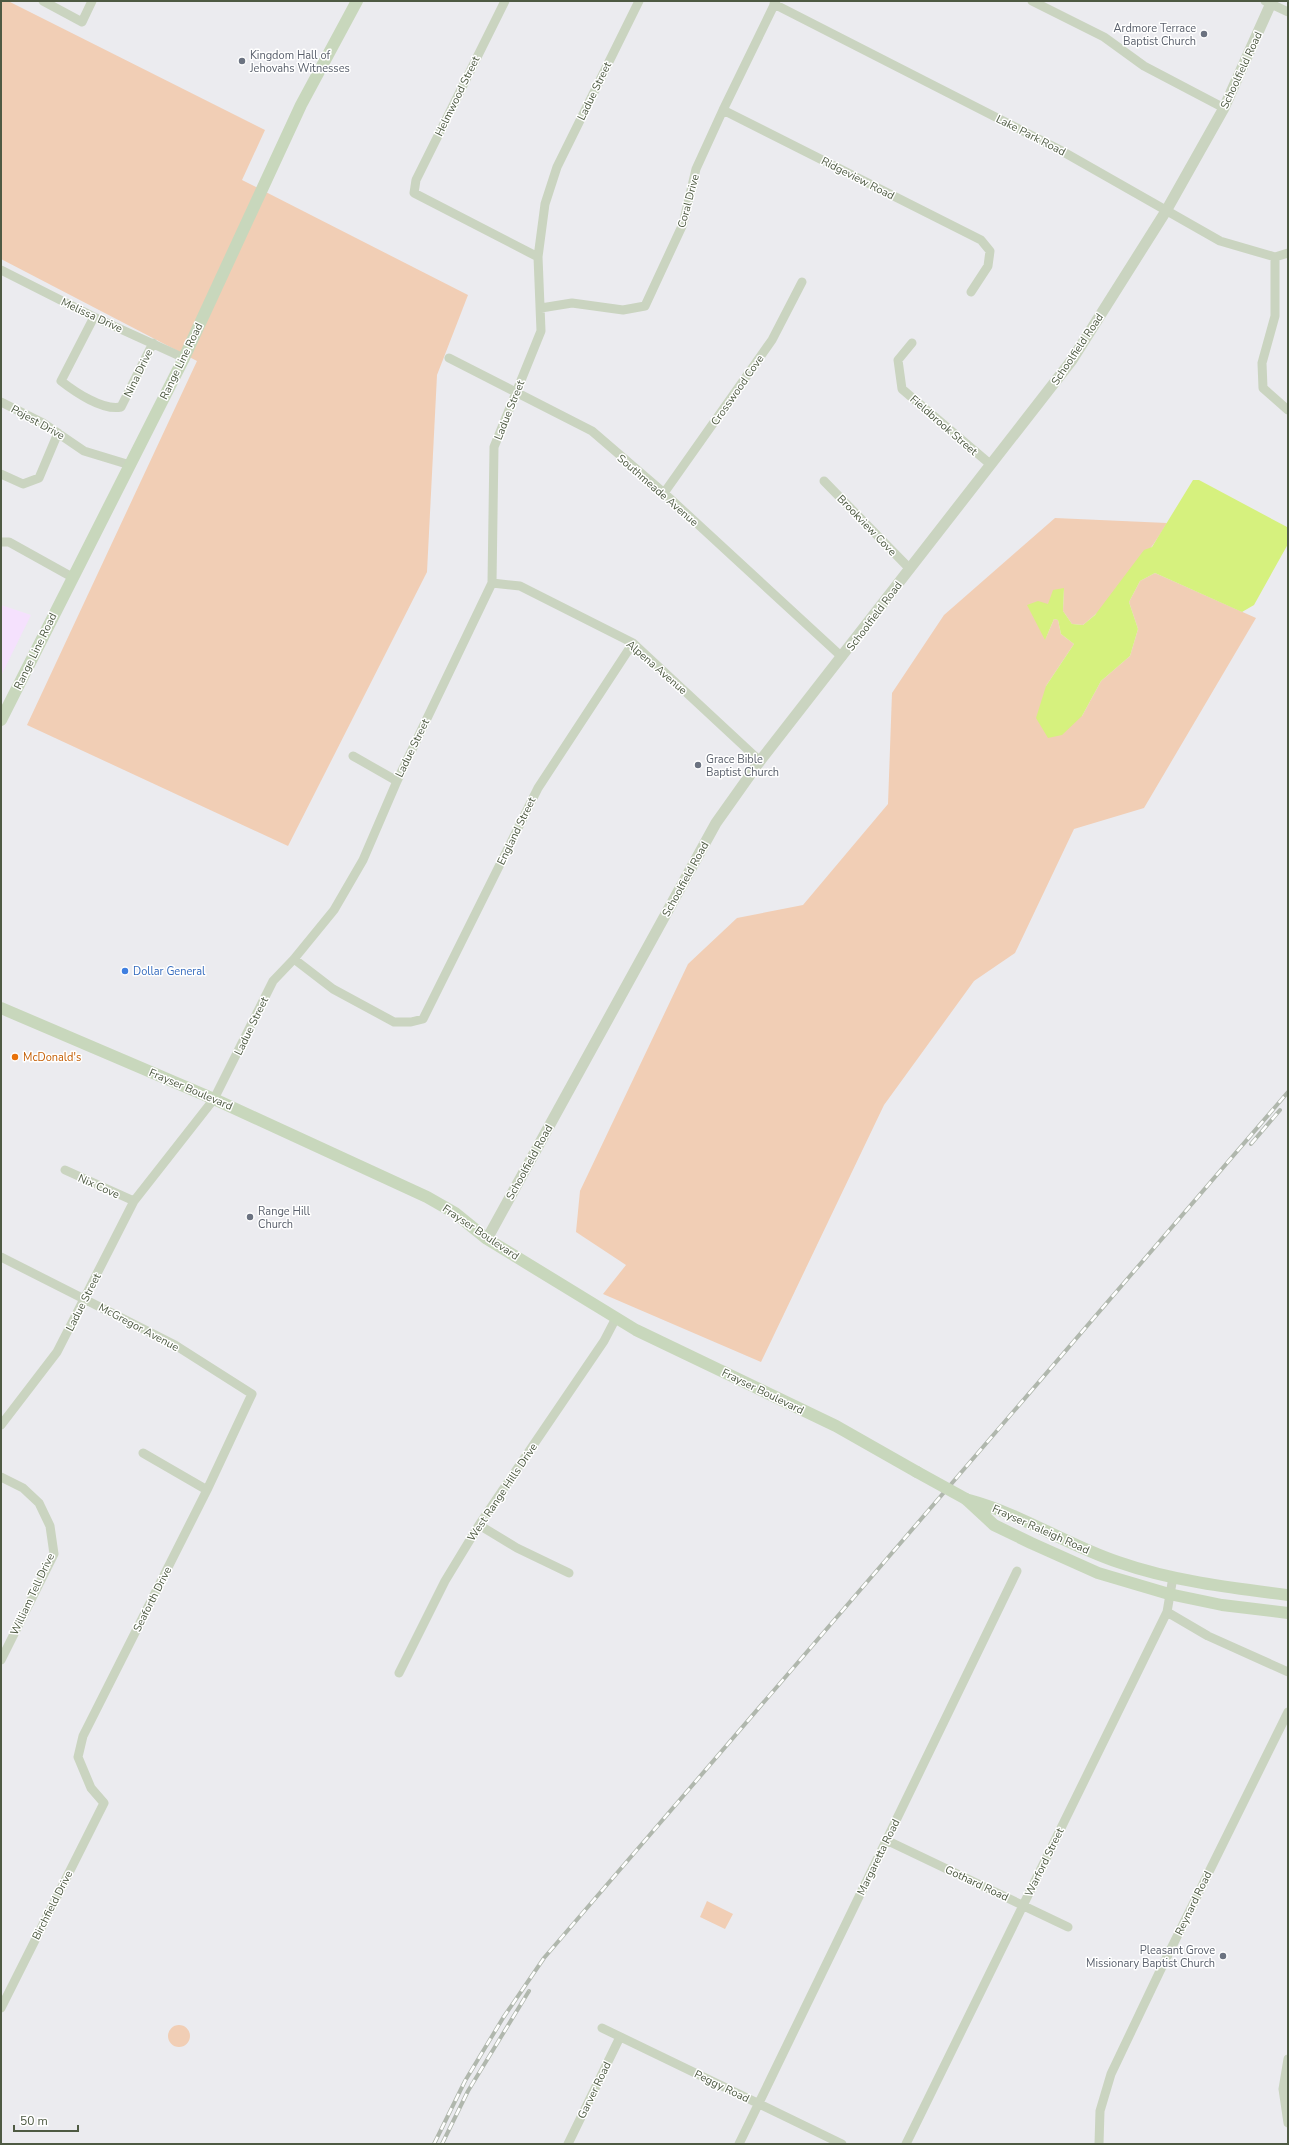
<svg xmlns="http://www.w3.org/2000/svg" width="1289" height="2145" viewBox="0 0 1289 2145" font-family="'Nunito Sans',sans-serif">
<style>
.commercial{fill:#f5e1fd}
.green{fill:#f1ceb5}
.water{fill:#d6f17e}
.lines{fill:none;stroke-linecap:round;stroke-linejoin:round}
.minor{stroke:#cad4c0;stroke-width:9}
.tertiary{stroke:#cad4c0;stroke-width:11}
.secondary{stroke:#c8d7bc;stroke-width:12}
.rail-casing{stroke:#b0b7ad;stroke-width:4}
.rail{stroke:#fff;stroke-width:2.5;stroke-dasharray:8;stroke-linecap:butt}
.secondary-bridge{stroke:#c8d7bc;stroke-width:12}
.worship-dot{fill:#6b7280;stroke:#fff;stroke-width:1.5}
.shop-dot{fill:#3f7fe0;stroke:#fff;stroke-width:1.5}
.food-dot{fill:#e8710a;stroke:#fff;stroke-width:1.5}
.labels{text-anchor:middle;stroke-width:3;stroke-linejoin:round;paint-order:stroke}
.worship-label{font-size:11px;fill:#5b616d;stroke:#fff;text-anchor:start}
.street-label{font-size:11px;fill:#4e5a43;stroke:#fff}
.shop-label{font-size:11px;fill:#366cbe;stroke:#fff;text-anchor:start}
.food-label{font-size:11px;fill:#c56008;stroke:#fff;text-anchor:start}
</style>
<rect width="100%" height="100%" fill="#ebebef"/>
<path class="commercial" d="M 1,605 L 31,615 L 1,676 Z"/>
<path class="green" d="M 1,1 L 8,1 L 265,130 L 242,180 L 468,295 L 437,375 L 427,572 L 288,846 L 27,725 L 197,361 L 1,259 Z
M 1055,518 L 1167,523 C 1148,555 1112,603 1083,625 L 1072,624 L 1063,611 L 1064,588 L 1045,640 L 1054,619 L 1058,620 L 1061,634 L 1074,644 L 1046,686 L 1082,716 L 1101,681 L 1130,656 L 1138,629 L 1129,602 L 1140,581 L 1155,573 L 1256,618 L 1144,808 L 1074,829 L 1015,953 L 974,981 L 884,1105 L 761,1362 L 603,1294 L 626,1265 L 576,1232 L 580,1191 L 688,964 L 737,918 L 803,905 L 888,804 L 892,693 L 944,615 Z
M 707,1901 L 733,1914 L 725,1929 L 700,1917 Z
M168 2036a11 11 0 1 1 22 0a11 11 0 1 1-22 0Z"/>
<path class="water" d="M 1193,480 L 1199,480 L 1287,527 L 1288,544 L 1254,605 L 1242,612 L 1155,573 L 1140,581 L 1129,602 L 1138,629 L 1130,656 L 1101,681 L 1082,716 L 1062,735 L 1048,738 L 1036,718 L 1046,686 L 1074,644 L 1061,634 L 1058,620 L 1054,619 L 1045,640 L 1027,605 L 1038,601 L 1048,604 L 1053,590 L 1064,588 L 1063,611 L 1072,624 L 1083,625 L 1095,615 L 1144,550 L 1152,547 Z"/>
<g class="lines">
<path class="minor" d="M 43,1 L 82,22 L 92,1
M 505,1 L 416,180 L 414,193 L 538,257
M 1032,1 L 1104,37 L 1144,66 L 1224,108
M 1265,1 L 1288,12
M 774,4 L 1060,150 L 1220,241 L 1275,257 L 1288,253
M 723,110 L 981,240 L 990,251 L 988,266 L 971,292
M 1275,257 L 1275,316 L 1262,363 L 1263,388 L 1288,410
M 1,270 L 94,317 L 184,358
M 541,308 L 572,303 L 623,310 L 645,306 L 683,224 L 696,169 L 723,110 L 776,1
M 94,317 L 61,381 C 75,392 103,411 121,407 L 153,343
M 912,343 L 898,360 L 902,389 L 990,464
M 449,358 L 592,431 L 664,493 L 842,657
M 1,402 L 43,423 L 84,451 L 130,465
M 1,474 L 23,484 L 39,478 L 58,433
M 824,481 L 910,569
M 664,493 L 772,340 L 802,282
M 1,542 L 9,542 L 72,577
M 492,583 L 520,586 L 633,643 L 760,761
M 353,756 L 397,781
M 294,959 L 333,989 L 394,1022 L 411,1022 L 423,1019 L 538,788 L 633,643
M 65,1170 L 134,1201
M 1,1257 L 175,1345 L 252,1394 L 207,1490 L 83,1736 L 78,1757 L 91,1788 L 104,1803 L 1,2008
M 1,1425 L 57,1352 L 134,1201 L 214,1099 L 273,981 L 294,959 L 334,910 L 363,860 L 397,781 L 492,583 L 494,447 L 541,331 L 538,257 L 545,204 L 557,167 L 639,1
M 143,1453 L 207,1490
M 1,1477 L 23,1488 L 39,1503 L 50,1526 L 54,1554 L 1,1660
M 479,1525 L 517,1548 L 569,1573
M 1167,1612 L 1208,1636 L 1288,1672
M 399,1673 L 445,1581 L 479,1525 L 604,1341 L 616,1318
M 886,1840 L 1068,1927
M 602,2028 L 842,2144
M 1288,2059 L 1283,2089 L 1288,2123
M 568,2144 L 620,2037
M 739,2144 L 1017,1571
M 906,2144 L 1167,1612 L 1173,1577
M 1099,2144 L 1100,2111 L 1111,2074 L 1160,1971 L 1288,1712"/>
<path class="tertiary" d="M 487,1239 L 716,823 L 760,761 L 1072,360 L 1166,211 L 1224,108 L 1272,1"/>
<path class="secondary" d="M 1,720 L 184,358 L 301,105 L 357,1
M 1,1008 L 214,1099 L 427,1197 L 455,1213 L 487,1239 L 636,1330 L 836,1426 L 917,1472
M 966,1499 L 994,1525 L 1031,1543 L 1098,1573 L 1169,1594 L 1222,1605 L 1288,1613
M 969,1500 C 1021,1514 1067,1545 1118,1562 C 1172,1581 1231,1588 1288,1595"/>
<g class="rail-casing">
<path id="rail" d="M 1251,1144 L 1280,1110
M 434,2144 L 465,2081 L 503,2018 L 544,1958 L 1288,1092
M 442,2144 L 468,2091 L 529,1991"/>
</g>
<use href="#rail" class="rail"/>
<path class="secondary-bridge" d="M 917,1472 L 966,1499"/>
</g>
<g class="worship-dot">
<circle cx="1204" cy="34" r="4"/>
<circle cx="242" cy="61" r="4"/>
<circle cx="698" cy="765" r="4"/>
<circle cx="250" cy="1217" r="4"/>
<circle cx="1223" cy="1956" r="4"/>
</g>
<circle class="shop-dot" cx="125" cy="971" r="4"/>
<circle class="food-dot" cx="15" cy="1057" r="4"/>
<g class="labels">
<g class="worship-label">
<text x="1196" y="32" text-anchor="end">Ardmore Terrace<tspan x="1196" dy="13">Baptist Church</tspan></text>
<text x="250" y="59">Kingdom Hall of<tspan x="250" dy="13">Jehovahs Witnesses</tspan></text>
<text x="706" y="763">Grace Bible<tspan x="706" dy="13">Baptist Church</tspan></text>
<text x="258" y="1215">Range Hill<tspan x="258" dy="13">Church</tspan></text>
<text x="1215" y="1954" text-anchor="end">Pleasant Grove<tspan x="1215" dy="13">Missionary Baptist Church</tspan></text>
</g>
<g class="street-label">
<text transform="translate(1241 70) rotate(-65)" y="4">Schoolfield Road</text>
<text transform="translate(594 91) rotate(-64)" y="4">Ladue Street</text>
<text transform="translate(457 96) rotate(-64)" y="4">Helmwood Street</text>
<text transform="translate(1031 135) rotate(27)" y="4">Lake Park Road</text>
<text transform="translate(858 178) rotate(27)" y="4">Ridgeview Road</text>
<text transform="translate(688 201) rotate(-75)" y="4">Coral Drive</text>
<text transform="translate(92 315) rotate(25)" y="4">Melissa Drive</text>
<text transform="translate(1077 349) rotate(-56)" y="4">Schoolfield Road</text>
<text transform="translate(181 361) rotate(-64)" y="4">Range Line Road</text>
<text transform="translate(138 373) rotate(-64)" y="4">Nina Drive</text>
<text transform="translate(737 390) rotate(-55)" y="4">Crosswood Cove</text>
<text transform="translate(509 410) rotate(-68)" y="4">Ladue Street</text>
<text transform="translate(38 422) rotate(29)" y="4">Pojest Drive</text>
<text transform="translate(944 425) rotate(41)" y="4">Fieldbrook Street</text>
<text transform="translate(658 490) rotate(41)" y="4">Southmeade Avenue</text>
<text transform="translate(867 525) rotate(46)" y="4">Brookview Cove</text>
<text transform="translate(874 616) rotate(-53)" y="4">Schoolfield Road</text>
<text transform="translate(35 651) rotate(-64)" y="4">Range Line Road</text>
<text transform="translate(657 667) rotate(41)" y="4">Alpena Avenue</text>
<text transform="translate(412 748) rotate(-64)" y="4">Ladue Street</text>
<text transform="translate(516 831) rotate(-64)" y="4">England Street</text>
<text transform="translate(685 879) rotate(-61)" y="4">Schoolfield Road</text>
<text transform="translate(251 1026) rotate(-64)" y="4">Ladue Street</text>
<text transform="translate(191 1089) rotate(23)" y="4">Frayser Boulevard</text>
<text transform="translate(529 1162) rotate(-61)" y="4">Schoolfield Road</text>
<text transform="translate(99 1186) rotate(24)" y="4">Nix Cove</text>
<text transform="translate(481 1232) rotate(34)" y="4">Frayser Boulevard</text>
<text transform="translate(83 1302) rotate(-63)" y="4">Ladue Street</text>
<text transform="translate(139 1327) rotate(28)" y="4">McGregor Avenue</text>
<text transform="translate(763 1391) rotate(26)" y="4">Frayser Boulevard</text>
<text transform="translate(502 1492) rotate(-56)" y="4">West Range Hills Drive</text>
<text transform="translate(1041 1529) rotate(24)" y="4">Frayser Raleigh Road</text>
<text transform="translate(32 1594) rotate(-65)" y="4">William Tell Drive</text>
<text transform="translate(152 1599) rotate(-63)" y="4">Seaforth Drive</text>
<text transform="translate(878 1857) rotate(-64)" y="4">Margaretta Road</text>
<text transform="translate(1044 1862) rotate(-64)" y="4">Warford Street</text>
<text transform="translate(977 1883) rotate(25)" y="4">Gothard Road</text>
<text transform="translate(1193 1903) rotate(-64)" y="4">Reynard Road</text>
<text transform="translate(52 1905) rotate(-63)" y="4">Birchfield Drive</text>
<text transform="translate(722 2086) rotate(26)" y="4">Peggy Road</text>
<text transform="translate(594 2090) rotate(-64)" y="4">Garver Road</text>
</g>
<g class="shop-label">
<text x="133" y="975">Dollar General</text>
</g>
<g class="food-label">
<text x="23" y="1061">McDonald's</text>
</g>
</g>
<rect width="1289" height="2145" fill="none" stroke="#4e5a43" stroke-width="4"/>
<path d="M14 2125v6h64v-6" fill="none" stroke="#4e5a43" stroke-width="2"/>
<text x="20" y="2125" font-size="12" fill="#4e5a43" stroke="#ffffff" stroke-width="3" paint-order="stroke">50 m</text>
</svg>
